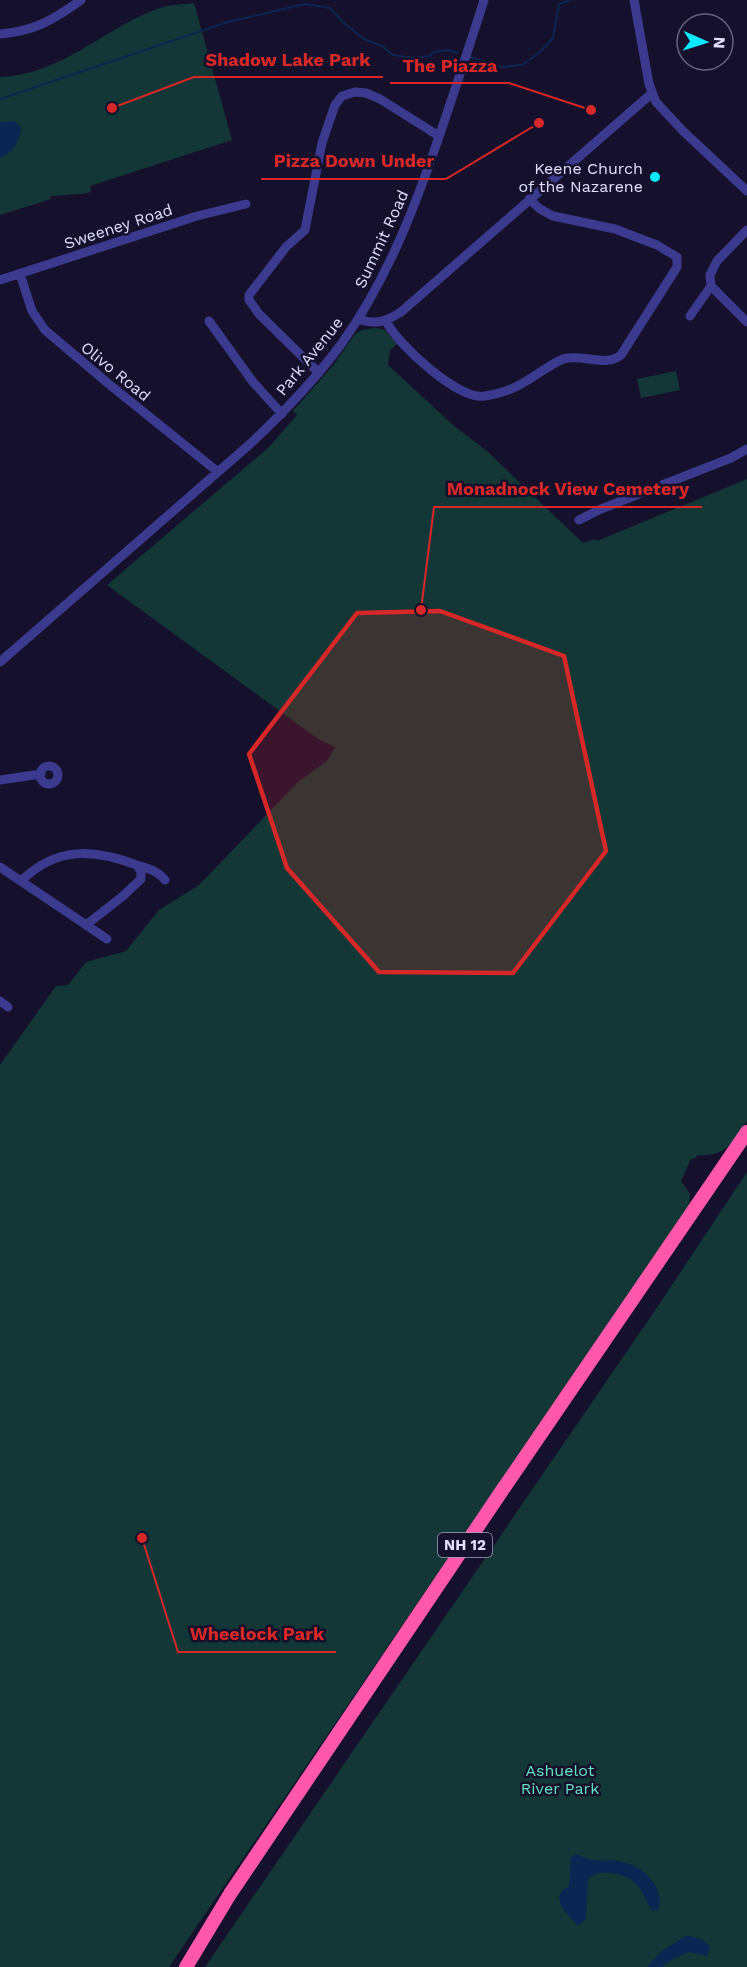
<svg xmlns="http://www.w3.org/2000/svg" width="747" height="1967" viewBox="0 0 747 1967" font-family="'Work Sans',sans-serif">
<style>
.green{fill:#133736}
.water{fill:#0b2652}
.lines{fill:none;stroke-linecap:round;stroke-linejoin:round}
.stream{stroke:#0b2652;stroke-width:2}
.minor{stroke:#3c3a8e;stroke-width:9}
.highway{stroke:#ff58aa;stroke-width:14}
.marked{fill:#d62828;fill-opacity:0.2;stroke:#d62828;stroke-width:4.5;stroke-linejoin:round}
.poi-dot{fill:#09eaff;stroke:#15112d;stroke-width:2}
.labels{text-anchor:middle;stroke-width:5;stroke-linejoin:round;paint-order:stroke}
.shield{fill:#15112d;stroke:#a3a0c0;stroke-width:1.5}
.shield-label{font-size:15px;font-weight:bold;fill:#e0ddff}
.poi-label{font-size:16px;fill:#e0ddff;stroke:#15112d;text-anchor:end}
.street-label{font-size:16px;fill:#e0ddff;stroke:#15112d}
.park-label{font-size:16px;fill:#63e5c3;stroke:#15112d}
.leader{fill:none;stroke:#d62828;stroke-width:2}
.callout-dot{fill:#d62828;stroke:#15112d;stroke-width:2}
.callout-label{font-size:18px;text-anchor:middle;font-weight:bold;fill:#d62828;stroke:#15112d;stroke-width:5;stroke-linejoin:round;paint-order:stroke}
</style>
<rect width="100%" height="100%" fill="#15112d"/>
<path class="green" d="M 194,3 L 232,140 L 90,186 L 91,192 L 82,194 L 50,196 L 51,199 L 0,215 L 0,77 C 61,75 103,29 157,9 C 168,4 182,5 194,3 Z
M 375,328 L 385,330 L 397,344 L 390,350 L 388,365 L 453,425 L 488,452 L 583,543 L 595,539 L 597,541 L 747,479 L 747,1121 C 733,1143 726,1157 697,1155 L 696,1158 L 691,1159 L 681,1181 L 690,1194 L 689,1205 L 169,1967 L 0,1967 L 0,1065 L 56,986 L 68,985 L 86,962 L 126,951 L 159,910 L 199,885 L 298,782 L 327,761 L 335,747 L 318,739 L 107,585 L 268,448 L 297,415 L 293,411 L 335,363 L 355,334 L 362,330 Z
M 676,371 L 680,390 L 641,398 L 637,379 Z
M 747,1172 L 747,1967 L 205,1967 L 658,1306 Z"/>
<path class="water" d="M 14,121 L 21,127 C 20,142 13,152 0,158 L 0,122 Z
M 576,1854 C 582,1856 588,1860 594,1860 C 603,1862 614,1859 623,1862 C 644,1867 666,1888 658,1910 L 652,1911 C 647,1903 642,1888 634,1882 C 623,1872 598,1869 588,1879 L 586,1919 L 578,1926 C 572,1919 559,1907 559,1897 C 560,1892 565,1889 569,1886 L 571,1858 Z
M 686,1936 C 696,1937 703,1938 710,1947 L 707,1956 L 689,1952 L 671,1960 L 662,1967 L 647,1967 L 662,1951 Z"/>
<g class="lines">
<path class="stream" d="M 470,57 L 501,67 L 522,65 L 540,52 L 553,38 L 559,4 L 570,0
M 0,99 L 228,22 L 305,4 L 330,8 L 345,24 L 364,39 L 382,46 L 393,55 L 414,58 L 430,56 L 433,52 L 449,50 L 457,53"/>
<path class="minor" d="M 634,0 L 649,84 L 656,102 L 683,131 L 747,191
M 0,34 C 35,31 53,20 81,0
M 20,274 L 32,311 L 45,330 L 110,385 L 218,472
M 0,280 L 197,216 L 246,204
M 711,286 L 747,322
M 690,316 L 711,286 L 710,275 L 717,261 L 747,230
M 358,319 C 376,325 385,322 401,312 L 651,94
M 209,321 L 253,382 L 282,414
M 386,321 C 397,344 459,401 485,396 C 499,394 516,388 528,380 C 540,373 551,364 563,359 C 582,353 605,368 621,355 L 677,267 L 677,257 L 657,245 L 615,229 L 553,216 L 540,209 L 529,199
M 319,373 L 259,314 L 249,300 L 249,295 L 286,247 L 305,230 L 322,143 L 335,105 L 342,96 L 355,92 L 366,93 L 380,99 L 439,136
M 579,520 L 601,509 L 731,458 L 747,449
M 0,662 L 250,444 C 283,413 315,380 342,343 C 389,277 417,202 443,125 C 457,83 471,42 484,0
M40 775a9 9 0 1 1 18 0a9 9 0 1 1-18 0Z
M 0,780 L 41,774
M 0,867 L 107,939
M 21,881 C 57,846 93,849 137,865 C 148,869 157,870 165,880
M 86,925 L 123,896 L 141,879 L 141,872 L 137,865
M 0,1001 L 8,1007"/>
<path class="highway" d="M 186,1967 L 230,1894 L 499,1495 L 747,1132"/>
</g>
<path class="marked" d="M 440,611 L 564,656 L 606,851 L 513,973 L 379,972 L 287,868 L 249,754 L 357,613 Z"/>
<circle class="poi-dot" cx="655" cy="177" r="6"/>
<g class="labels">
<rect class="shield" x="438" y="1533" width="54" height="24" rx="4.5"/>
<g class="shield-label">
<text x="465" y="1550">NH 12</text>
</g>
<g class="poi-label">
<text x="643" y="174">Keene Church<tspan x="643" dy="18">of the Nazarene</tspan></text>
</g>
<g class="street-label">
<text transform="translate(118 226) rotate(-18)" y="6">Sweeney Road</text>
<text transform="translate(381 239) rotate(-65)" y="6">Summit Road</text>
<text transform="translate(309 356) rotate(-51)" y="6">Park Avenue</text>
<text transform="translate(116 371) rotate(39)" y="6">Olivo Road</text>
</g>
<g class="park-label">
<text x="560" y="1776">Ashuelot<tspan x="560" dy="18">River Park</tspan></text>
</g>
</g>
<path class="leader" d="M112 108L194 77H383M591 110L509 83H390M539 123L446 179H261M421 610L434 507H702M142 1538L178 1652H336"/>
<g class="callout-dot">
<circle cx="112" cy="108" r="6"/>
<circle cx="591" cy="110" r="6"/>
<circle cx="539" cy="123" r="6"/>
<circle cx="421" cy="610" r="6"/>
<circle cx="142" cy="1538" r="6"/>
</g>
<g class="callout-label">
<text x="288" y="66">Shadow Lake Park</text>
<text x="450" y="72">The Piazza</text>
<text x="354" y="167">Pizza Down Under</text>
<text x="568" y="495">Monadnock View Cemetery</text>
<text x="257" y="1640">Wheelock Park</text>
</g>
<g transform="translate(705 42) rotate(93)"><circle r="28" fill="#15112d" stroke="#666381" stroke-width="1.5"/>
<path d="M0-4.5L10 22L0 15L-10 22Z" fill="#09eaff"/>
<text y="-9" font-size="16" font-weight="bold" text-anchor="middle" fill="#e0ddff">N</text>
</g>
</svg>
